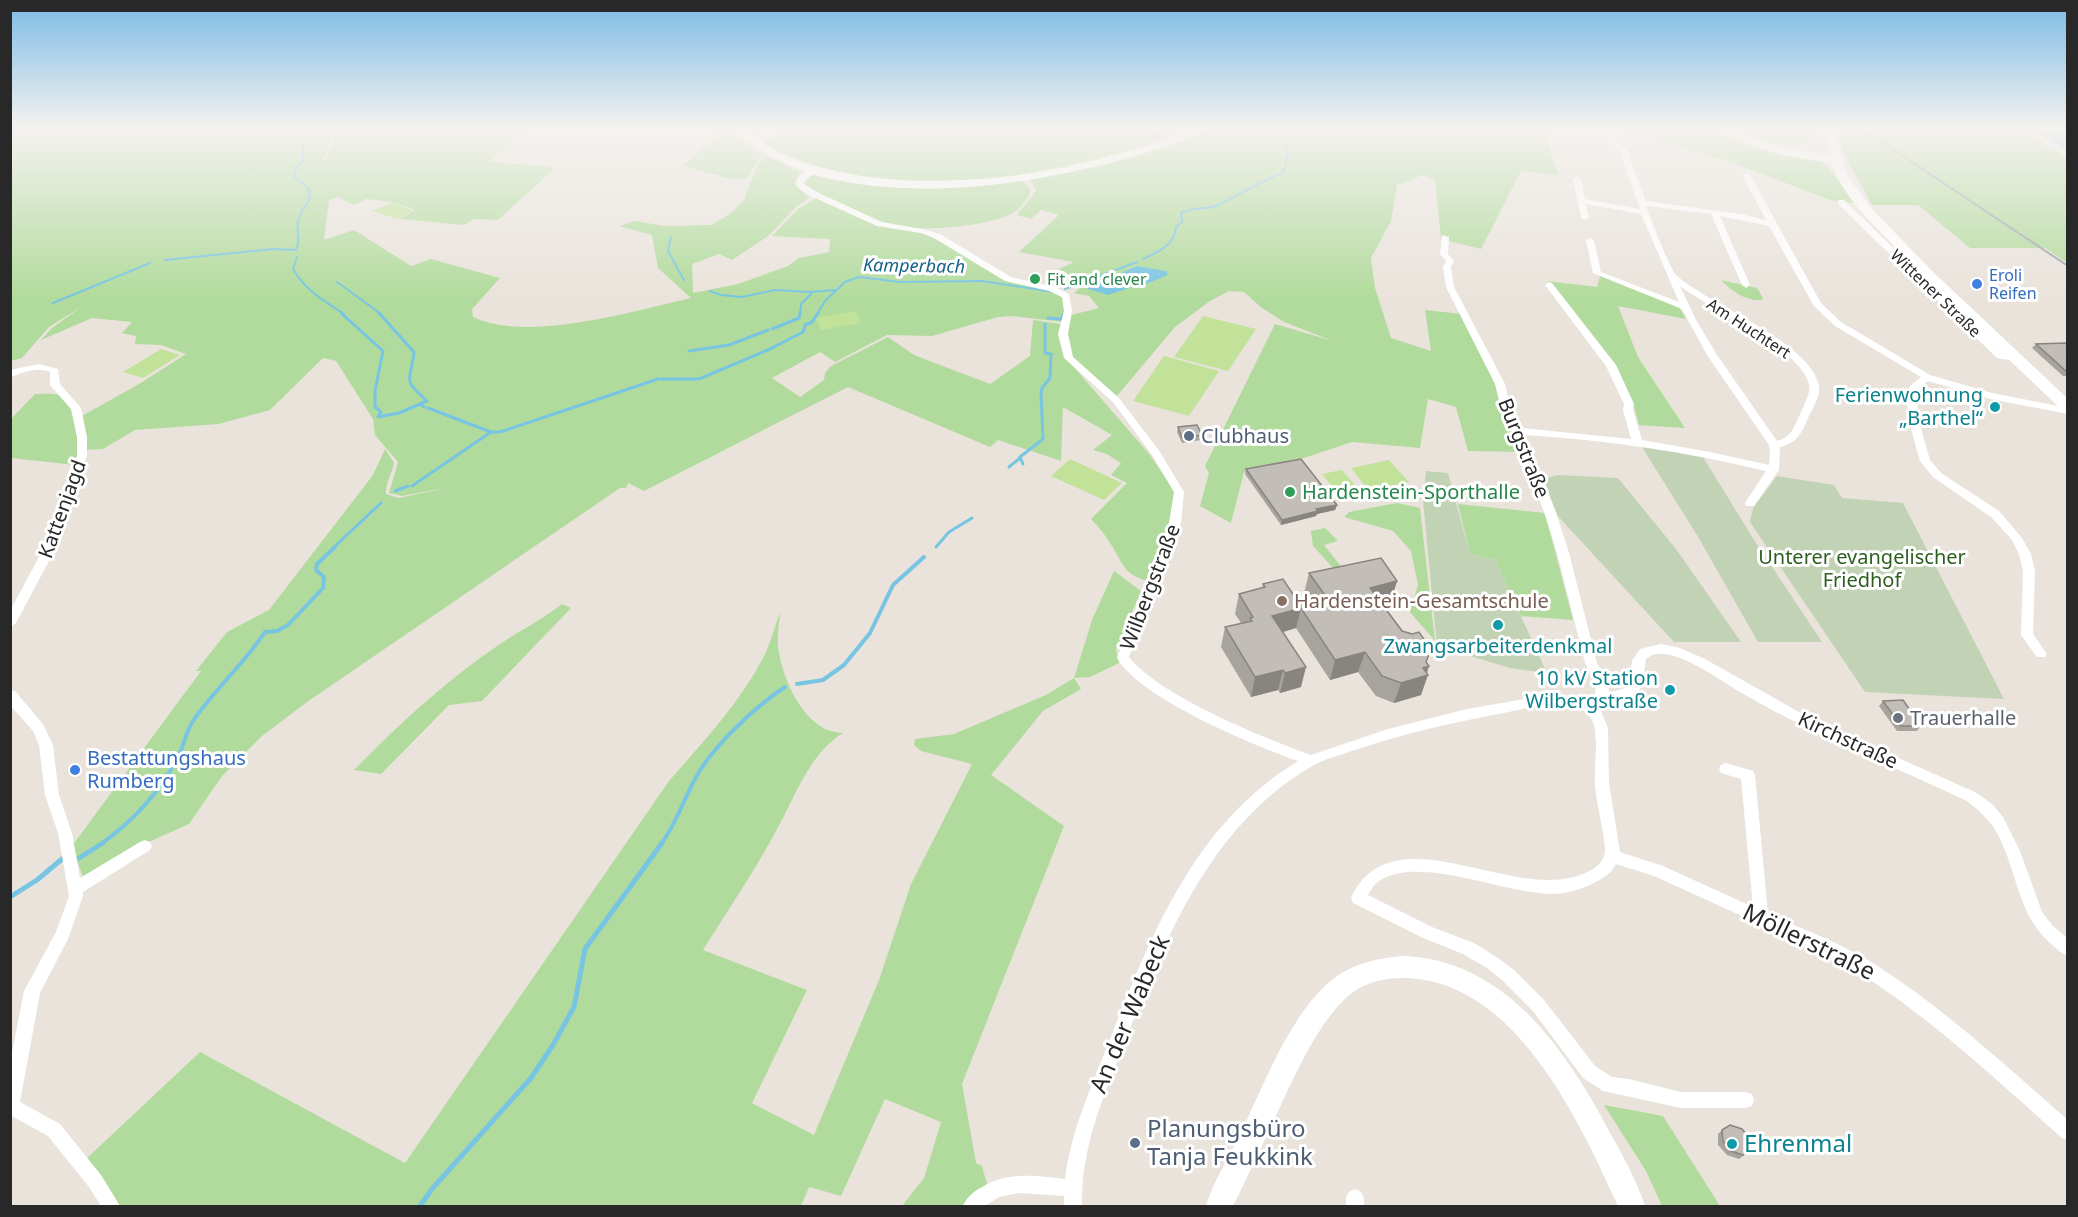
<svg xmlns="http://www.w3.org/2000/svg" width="2078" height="1217" viewBox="0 0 2078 1217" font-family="'Noto Sans',sans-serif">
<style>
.green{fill:#b1db9c}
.cemetery{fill:#c2d2b4}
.pitch{fill:#c2e299}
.water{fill:#77c5e2}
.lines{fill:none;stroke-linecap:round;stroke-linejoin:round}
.stream-far3{stroke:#77c5e2;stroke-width:2}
.stream-far2{stroke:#77c5e2;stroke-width:3}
.stream-far1{stroke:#77c5e2;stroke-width:4}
.stream{stroke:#77c5e2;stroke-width:5}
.street{fill:#fff;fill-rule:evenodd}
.secondary{fill:#fff;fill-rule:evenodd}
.rail{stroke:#9fa1b1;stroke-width:2}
.wall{fill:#a7a39d}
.shaded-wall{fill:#888480}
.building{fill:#c2bdb7;stroke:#888480;stroke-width:1.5}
.leisure-dot{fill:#2e9e5b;stroke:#fff;stroke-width:2}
.shop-dot{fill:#3f7fe0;stroke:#fff;stroke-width:2}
.culture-dot{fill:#0f9aa8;stroke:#fff;stroke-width:2}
.service-dot{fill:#5c6f8a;stroke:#fff;stroke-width:2}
.education-dot{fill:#8d6e63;stroke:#fff;stroke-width:2}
.worship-dot{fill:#6b7280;stroke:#fff;stroke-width:2}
.labels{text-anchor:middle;stroke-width:6;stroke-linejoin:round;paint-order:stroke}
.far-shop-label{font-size:16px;fill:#366cbe;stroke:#fff;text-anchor:start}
.far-leisure-label{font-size:16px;fill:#27864d;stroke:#fff;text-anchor:start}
.far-street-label{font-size:16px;fill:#282828;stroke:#fff}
.far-water-label{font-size:18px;font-style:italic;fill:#19638b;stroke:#fff}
.culture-label{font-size:20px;fill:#0d838f;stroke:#fff;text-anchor:end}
.service-label{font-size:20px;fill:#4e5e75;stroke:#fff;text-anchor:start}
.street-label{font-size:20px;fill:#282828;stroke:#fff}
.leisure-label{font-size:20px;fill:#27864d;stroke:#fff;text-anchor:start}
.park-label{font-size:20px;fill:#2c5e20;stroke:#fff}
.education-label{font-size:20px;fill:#785e54;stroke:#fff;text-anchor:start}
.worship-label{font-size:20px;fill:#5b616d;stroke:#fff;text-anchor:start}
.shop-label{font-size:20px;fill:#366cbe;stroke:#fff;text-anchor:start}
.near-street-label{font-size:24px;fill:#282828;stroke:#fff}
.near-service-label{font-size:24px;fill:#4e5e75;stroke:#fff;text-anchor:start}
.near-culture-label{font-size:24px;fill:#0d838f;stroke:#fff;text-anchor:start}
</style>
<rect width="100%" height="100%" fill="#e9e3db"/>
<path class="green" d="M 10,128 L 350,128 L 331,137 L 323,160 L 325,160 L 335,138 L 355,128 L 527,128 L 489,162 L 556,167 L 498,220 L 474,219 L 464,225 L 400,219 L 415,210 L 393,202 L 366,199 L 354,205 L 338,197 L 329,200 L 324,240 L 354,230 L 411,266 L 431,259 L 500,278 L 472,309 L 473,317 C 528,343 633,311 691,298 L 658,268 L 652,235 L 619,226 L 635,221 L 665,226 L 712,225 L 731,213 L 744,200 L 757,166 L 766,155 L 800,172 L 794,183 L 809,198 L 796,207 L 768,236 L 732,260 L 719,254 L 692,264 L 693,293 L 738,284 L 788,266 L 799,258 L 829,252 L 830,239 L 772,236 L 798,209 L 817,198 L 879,225 L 926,234 L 961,252 L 1002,279 L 1050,290 L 1066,300 L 1063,322 L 1011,316 L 998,317 L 932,336 L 887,335 L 835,362 L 820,352 L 772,378 L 800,397 L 824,380 L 825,373 L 831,366 L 888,337 L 914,355 L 990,384 L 1030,356 L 1033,320 L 1061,324 L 1060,343 L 1066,358 L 1150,455 L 1176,493 L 1174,509 L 1148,581 C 1123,574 1124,565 1112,546 C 1106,536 1099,527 1091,519 L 1127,483 L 1111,475 L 1121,463 L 1107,454 L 1093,450 L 1112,435 L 1063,407 L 1061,461 L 998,440 L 990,447 L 848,387 L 644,491 L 628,483 L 626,488 L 620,488 L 307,702 L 262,736 L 222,776 L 189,824 L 140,846 L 84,880 L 72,846 L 201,671 L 196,671 L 227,632 L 269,610 L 373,475 L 385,449 L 394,463 C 392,473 385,484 386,494 L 399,498 L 450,487 L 402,496 L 389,493 L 398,462 L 375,435 L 373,419 L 336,361 L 323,358 L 270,410 L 219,424 L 135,430 L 103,449 L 84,450 L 80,417 L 139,384 L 186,354 L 161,345 L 135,344 L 136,336 L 122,333 L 132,322 L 92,318 L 41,340 L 52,328 L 81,307 L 49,327 L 22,358 L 11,361 Z
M 726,128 L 729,128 L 747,145 L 762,154 L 747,178 L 735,180 L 682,166 Z
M 780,128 L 1152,128 L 1144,138 L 1165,128 L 1193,128 C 1068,176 870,217 752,135 L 756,132 L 773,141 Z
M 1210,128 L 1543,128 L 1558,175 L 1521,171 L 1481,249 L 1441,239 L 1435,180 L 1423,175 L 1397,185 L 1391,221 L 1371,258 L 1375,288 L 1391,338 L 1431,351 L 1425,310 L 1462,314 L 1499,384 L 1523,452 L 1468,451 L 1456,407 L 1428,399 L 1420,448 L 1352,442 L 1307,457 L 1244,472 L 1231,523 L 1200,506 L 1209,473 L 1205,466 L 1275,324 L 1333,341 L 1284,322 L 1262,308 L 1244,292 L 1229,291 L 1210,301 L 1175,327 L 1116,397 L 1071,357 L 1066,344 L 1067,316 L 1099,308 L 1089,296 L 1074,293 L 1085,284 L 1059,269 L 1074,262 L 1019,252 L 1059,215 L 1041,210 L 1031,219 L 1017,215 L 1036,191 L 1030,179 L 1194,135 Z
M 1622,128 L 1713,128 L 1774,150 L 1821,162 L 1828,167 L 1855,203 L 1833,201 L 1730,162 Z
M 1727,128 L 1812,128 L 1812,134 L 1807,142 C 1783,151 1748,138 1727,128 Z
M 1841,128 L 2019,128 L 2067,158 L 2067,263 L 2045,248 L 1970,248 L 1918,205 L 1872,205 L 1841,148 Z
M 812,175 C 882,193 951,187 1022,181 L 1031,190 C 1028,199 1020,210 1011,214 C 980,228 915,233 883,223 C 857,215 831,200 807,189 L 803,184 Z
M 1600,276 L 1679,307 L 1686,319 L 1618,306 L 1638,357 L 1685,428 L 1639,425 L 1633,404 L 1617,367 L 1547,281 L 1597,287 Z
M 1721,280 L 1757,288 L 1763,298 L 1762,300 C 1745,301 1733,292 1721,280 Z
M 35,394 C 42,394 53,393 59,395 C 79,403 82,448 75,465 L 11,458 L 11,419 Z
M 1397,503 L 1420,508 L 1435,641 L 1410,612 L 1418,585 L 1411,551 L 1393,531 L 1344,517 L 1349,512 Z
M 1458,504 L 1545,513 L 1573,620 L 1521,616 L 1495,560 L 1470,554 Z
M 1325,528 L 1338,541 L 1324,545 L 1343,569 L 1333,568 L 1313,546 L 1311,531 Z
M 1114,571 L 1141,591 L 1116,650 L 1119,663 L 1090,677 L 1074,678 L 1081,689 L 1043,711 L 991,775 L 1064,826 L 962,1084 L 976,1163 L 982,1166 L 987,1184 L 966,1206 L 902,1206 L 924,1178 L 941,1122 L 885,1099 L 841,1196 L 809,1187 L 801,1206 L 117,1206 L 86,1159 L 200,1052 L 405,1163 L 669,781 C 702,743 738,705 762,660 C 770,646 774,628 780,613 C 779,624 777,635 778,646 C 781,674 798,715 825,729 C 831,732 837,732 843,733 C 809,754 795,797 776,831 C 754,872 728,910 703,950 L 807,990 L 752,1103 L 814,1135 L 879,980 L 911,884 L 972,764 L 921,751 L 914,745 L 915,739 L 954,734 L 1046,695 L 1074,678 L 1092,620 Z
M 562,604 L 571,608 L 482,701 L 449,705 L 381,774 L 354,770 C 399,724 447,680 500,644 C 521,630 543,619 562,604 Z
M 1604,1105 L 1663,1116 L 1720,1206 L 1662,1206 L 1646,1171 Z"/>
<path class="cemetery" d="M 1640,444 L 1703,457 L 1754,540 L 1822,642 L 1758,642 L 1697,535 Z
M 1426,471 L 1448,473 L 1470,554 L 1495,560 L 1547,673 L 1510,668 L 1437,646 L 1423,501 Z
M 1557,475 L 1618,478 L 1676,549 L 1741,642 L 1674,642 L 1556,514 L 1544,479 Z
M 1777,476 L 1834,485 L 1842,498 L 1903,503 L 2004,699 L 1865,692 L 1750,522 L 1753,508 Z"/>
<path class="pitch" d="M 393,202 L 413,211 L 398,219 L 372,211 Z
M 855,311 L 861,323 L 821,330 L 816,318 Z
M 1203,316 L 1256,329 L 1228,371 L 1174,357 Z
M 161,349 L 180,355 L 143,378 L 123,372 Z
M 1164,356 L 1219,371 L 1189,416 L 1133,401 Z
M 1070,459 L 1122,483 L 1104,500 L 1051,476 Z
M 1389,460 L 1409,482 L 1369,491 L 1351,468 Z
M 1342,470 L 1359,490 L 1339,495 L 1322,474 Z"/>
<path class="water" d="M 2029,128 L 2067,128 L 2067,150 Z
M 1137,266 L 1166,271 L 1168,275 L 1146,284 L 1128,285 L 1129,288 L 1108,295 L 1088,289 L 1088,287 Z"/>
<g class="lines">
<path class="stream-far3" d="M 334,128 L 340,128
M 312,136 L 323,128
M 671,237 L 668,251 L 684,280
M 297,257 L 293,269 C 306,291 323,300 344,314
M 1143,259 C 1157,253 1176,244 1176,227 L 1182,222 L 1181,213 C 1196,205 1206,211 1218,205 C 1240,195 1260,181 1283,173 L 1288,155 L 1285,128
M 165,260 L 273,249 L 296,250 C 301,239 296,232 298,221 C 301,208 312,204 309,189 L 294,177 L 296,167 L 303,161 L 303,146 L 309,139
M 337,282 L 381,314
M 1065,289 L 1137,262
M 710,291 L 721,295 L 742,297 L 775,290 L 809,292 L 836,290
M 53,303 L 150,263
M 800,314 L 801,304 L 812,293
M 817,314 L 825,301 L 845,282 L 859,277 L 900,282 L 982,281 L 1054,292"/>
<path class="stream-far2" d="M 341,313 L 383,351 L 375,391 L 375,407 L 381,412 L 378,417 L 399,413 L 420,404 L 424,407
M 379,313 L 414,352 C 411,382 401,378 427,401 L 420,404
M 1048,318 L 1061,319 L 1064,314
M 772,329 L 799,318 L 800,313
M 689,351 L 729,345 L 768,330
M 661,379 L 699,379 L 770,349 L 803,332 L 805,325 L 812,322 L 818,313
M 428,408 L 491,432 L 500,432 L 658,379
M 1023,464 L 1020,457 L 1043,439 L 1041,395 L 1042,388 L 1050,378 L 1051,354 L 1045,353 L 1045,324
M 1009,467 L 1020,458
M 412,486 L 491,432
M 395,491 L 408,486
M 936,547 L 949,532 L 972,518
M 333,548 L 381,503"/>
<path class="stream-far1" d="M 797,684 L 823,680 L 844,665 L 870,633 L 893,585 L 924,557
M 101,844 C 133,821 161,791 179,755 C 184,744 186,732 193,721 C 214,690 244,664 265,632 L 277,631 L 288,625 L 323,588 L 324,577 L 316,570 L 317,564 L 335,547
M 661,844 C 676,824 683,801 695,779 C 711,748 756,706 785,687"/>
<path class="stream" d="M 79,858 L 103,843
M 10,897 L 37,880 L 62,859
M 420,1206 L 432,1189 L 531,1078 L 553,1045 L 574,1007 L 585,949 L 662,843"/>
<path class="street" d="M 1599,128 L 1606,128 L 1627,150 L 1646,201 L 1741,214 L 1766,220 L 1742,175 L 1749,173 L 1821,303 L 1841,322 L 1930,375 L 1992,393 L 2068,408 L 2068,414 L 1990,399 L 1928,381 L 1920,387 L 1917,397 L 1918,418 L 1930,460 L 1941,473 L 1999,511 L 2022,538 L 2031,554 L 2035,571 L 2033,634 L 2047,654 L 2045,657 L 2037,657 L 2021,635 L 2023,571 L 2019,554 L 2012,540 L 1991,517 L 1933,477 L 1920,461 L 1908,418 L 1907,397 L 1910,386 L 1921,377 L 1835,326 L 1814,306 L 1769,226 L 1720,216 L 1750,285 L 1746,288 L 1742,285 L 1711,214 L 1647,206 L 1648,212 C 1653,223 1670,269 1676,275 C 1707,304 1811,342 1819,386 C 1821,396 1813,407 1809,416 C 1802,432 1798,443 1780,447 L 1779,470 L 1754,506 L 1746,506 L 1745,503 L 1766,471 C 1687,452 1606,440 1525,435 L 1556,512 L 1569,553 L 1597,663 L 1608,683 L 1609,693 L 1628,687 L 1632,661 L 1640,649 L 1661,644 L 1680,648 L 1705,659 L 1813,720 L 1977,793 L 1992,804 L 2003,817 L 2020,851 L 2042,912 L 2052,925 L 2068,939 L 2068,956 C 2060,953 2055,947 2049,942 C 2019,915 2017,874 2000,839 C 1993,823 1981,812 1967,801 C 1891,765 1813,735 1740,692 C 1721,681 1666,639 1646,659 L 1642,685 L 1637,694 L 1596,707 L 1601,711 L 1608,728 L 1609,783 L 1620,852 L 1663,866 L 1753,907 L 1741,779 L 1721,773 L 1719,769 L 1721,765 L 1726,763 L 1753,771 L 1755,775 L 1768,914 C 1806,930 1845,945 1879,967 C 1947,1011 2007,1067 2068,1120 L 2068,1140 L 2062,1138 C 1991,1075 1921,1009 1839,960 L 1654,876 L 1616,864 C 1611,874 1602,879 1592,884 C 1579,890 1566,894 1552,894 C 1506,894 1418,854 1379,881 C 1374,884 1371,890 1368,895 L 1432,927 L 1474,943 L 1498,958 L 1514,970 L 1544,1000 L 1595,1066 L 1612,1077 L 1629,1079 L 1681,1092 L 1746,1092 L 1752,1094 L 1754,1100 L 1752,1106 L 1746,1108 L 1681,1108 L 1603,1091 L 1583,1078 L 1533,1011 L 1503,981 L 1487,968 L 1463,954 L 1421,937 L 1353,903 L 1351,898 C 1393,807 1519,909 1589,871 C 1598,867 1604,861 1605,851 C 1604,829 1597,808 1595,786 C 1594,772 1596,758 1596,743 C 1595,736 1596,727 1592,720 C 1578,694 1527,708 1504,713 C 1454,722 1406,733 1358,749 C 1343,754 1327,758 1314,765 C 1212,823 1166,936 1126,1039 C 1110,1080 1092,1121 1085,1164 C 1082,1178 1082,1192 1082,1206 L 1064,1206 L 1064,1196 L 1019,1193 L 999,1197 L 985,1206 L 963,1206 C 966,1198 974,1191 982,1187 C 1009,1171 1036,1176 1065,1179 C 1071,1131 1091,1088 1108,1044 C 1145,950 1185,846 1268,782 C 1277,774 1288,768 1298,761 C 1253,745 1141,699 1117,658 L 1169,523 L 1174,492 L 1152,455 L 1113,402 L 1064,358 L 1058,334 L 1064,311 L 1062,297 L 1049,291 L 1005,281 L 934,238 L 921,233 L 877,226 L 813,197 L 797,187 L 797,179 L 809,168 L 815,168 L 815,172 L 805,180 L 804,184 L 819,193 L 882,222 L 922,229 L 940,234 L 1011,277 L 1055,287 L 1069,294 L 1072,311 L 1068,334 L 1073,357 L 1119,398 L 1160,452 L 1184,492 L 1181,523 L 1129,657 C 1159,696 1264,738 1311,755 L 1388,729 L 1467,709 L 1541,696 L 1565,695 L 1585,700 L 1595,697 L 1596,683 L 1585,663 L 1557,553 L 1544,512 L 1513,431 L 1502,414 L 1495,384 L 1446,287 L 1443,267 L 1446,261 L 1440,254 L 1442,235 L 1449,237 L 1448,254 L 1454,261 L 1451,267 L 1454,287 L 1505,384 L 1512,414 L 1521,428 L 1631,439 L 1623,410 L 1624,404 L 1606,366 L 1545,285 L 1549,282 L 1552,283 L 1616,365 L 1634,404 L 1633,410 L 1642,440 L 1710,452 L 1769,465 L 1770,453 L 1769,445 L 1707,355 L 1682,309 L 1593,273 L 1586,240 L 1590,238 L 1594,240 L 1601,272 L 1679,302 L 1641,214 L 1586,204 L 1589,218 L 1585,220 L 1581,218 L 1573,179 L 1577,177 L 1581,179 L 1585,199 L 1640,209 L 1619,150 ZM 1680,286 C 1711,310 1799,347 1809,384 C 1811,393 1805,402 1802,410 C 1795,424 1793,437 1777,441 L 1717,355 L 1696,320 Z
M 1838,200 L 1844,200 L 2003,354 L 2020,358 L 2020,362 L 1997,358 L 1838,204 Z
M 39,364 L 58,369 L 60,384 L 81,408 L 87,437 L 87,456 L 66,509 L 58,544 L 16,623 L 10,627 L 10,611 L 46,544 L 56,509 L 77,456 L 77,437 L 71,409 L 50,385 L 50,372 C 36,366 24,373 10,377 L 10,370 Z
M 10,690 L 15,691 L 43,724 L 53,745 L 59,795 L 72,833 L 80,878 L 140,842 L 145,840 L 150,842 L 152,846 L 150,850 L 83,892 L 83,896 L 68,939 L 40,993 L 20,1102 L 60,1124 L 101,1175 L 120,1206 L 101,1206 L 89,1187 L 48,1136 L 10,1115 L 10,1063 L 24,991 L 56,932 L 69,896 L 58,833 L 45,795 L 39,745 L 33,731 L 10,705 Z
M 1355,1189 L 1361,1192 L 1364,1198 L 1364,1206 L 1346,1206 L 1346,1198 L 1349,1192 Z"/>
<path class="secondary" d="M 732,128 C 755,128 767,149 787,157 C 847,178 899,183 963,180 C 1014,178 1067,169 1116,155 C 1128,151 1140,149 1151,145 C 1170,138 1187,127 1207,128 C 1195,139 1153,151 1135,156 C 1030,187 853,214 757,147 C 749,141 738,135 732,128 Z
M 1717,128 L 1730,128 L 1782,147 L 1823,155 L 1830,154 L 1823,128 L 1833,128 L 1847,175 L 1873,210 L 1931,270 L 2068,399 L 2068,412 L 2063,411 C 2007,357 1949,305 1896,248 C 1872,223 1841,195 1831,161 C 1807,163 1733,145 1717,128 Z
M 1402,956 C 1504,959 1564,1047 1608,1129 C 1621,1153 1637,1180 1645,1206 L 1618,1206 C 1579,1121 1516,982 1407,978 C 1386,977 1364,982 1348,996 C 1319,1023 1302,1061 1285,1096 C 1268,1133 1251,1170 1233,1206 L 1206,1206 C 1213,1182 1228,1159 1239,1136 C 1264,1086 1291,1009 1337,976 C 1356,963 1379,958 1402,956 Z"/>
<path class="rail" d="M 1861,128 L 2068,266"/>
</g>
<path class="wall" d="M 2036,344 L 2067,345 L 2067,376 L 2063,376 L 2032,348 Z
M 1178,427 L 1202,435 L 1201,440 L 1182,443 L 1177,432 Z
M 1246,469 L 1337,505 L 1335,510 L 1317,514 L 1316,516 L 1281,525 L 1245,474 Z
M 1309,573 L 1397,581 L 1391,601 L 1382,603 L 1429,666 L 1421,695 L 1394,703 L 1376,696 L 1358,672 L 1330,680 L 1296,628 L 1283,632 L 1301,687 L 1280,693 L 1278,690 L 1251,697 L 1221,647 L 1225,627 L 1241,623 L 1235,614 L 1239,594 L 1262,588 L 1263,584 L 1300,605 L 1311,602 L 1304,593 Z
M 1883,701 L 1921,726 L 1917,731 L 1897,731 L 1879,706 Z
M 1722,1130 L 1751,1150 L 1739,1159 L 1727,1155 L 1718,1145 L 1718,1134 Z"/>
<path class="shaded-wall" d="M 1337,505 L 1335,510 L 1317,514 L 1316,516 L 1281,525 L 1282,520 L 1316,509 Z
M 1397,581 L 1391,601 L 1364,608 L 1370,588 Z
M 1301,608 L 1296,628 L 1268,636 L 1272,616 Z
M 1365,652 L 1358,672 L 1330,680 L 1335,660 Z
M 1429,666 L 1425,676 L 1428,675 L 1421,695 L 1394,703 L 1401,683 L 1425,668 Z
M 1306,667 L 1301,687 L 1280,693 L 1285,673 Z
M 1283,670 L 1278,690 L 1251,697 L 1255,677 Z"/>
<path class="building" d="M 2066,343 L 2067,345 L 2067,372 L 2036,344 Z
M 1197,425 L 1202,435 L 1182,438 L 1178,427 Z
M 1301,459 L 1337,505 L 1316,509 L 1318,511 L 1282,520 L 1246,469 Z
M 1381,558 L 1397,581 L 1370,588 L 1402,631 L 1412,634 L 1419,632 L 1431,649 L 1426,662 L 1429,666 L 1423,668 L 1428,675 L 1401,683 L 1382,676 L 1365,652 L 1335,660 L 1301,608 L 1272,616 L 1306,667 L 1285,673 L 1283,670 L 1255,677 L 1225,627 L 1252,621 L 1250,618 L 1253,617 L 1239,594 L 1265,587 L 1263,584 L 1283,579 L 1300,605 L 1327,598 L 1309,573 Z
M 1903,700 L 1921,726 L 1901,726 L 1883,701 Z
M 1730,1125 L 1742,1129 L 1751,1140 L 1751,1150 L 1743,1155 L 1731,1151 L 1723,1141 L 1722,1130 Z"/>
<linearGradient id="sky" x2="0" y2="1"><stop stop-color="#7bbbe6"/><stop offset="0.43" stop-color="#f5f2ef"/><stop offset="1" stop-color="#f5f2ef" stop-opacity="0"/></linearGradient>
<rect width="2078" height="298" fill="url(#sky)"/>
<g class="leisure-dot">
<circle cx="1035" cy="279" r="6"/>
<circle cx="1290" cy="492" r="6"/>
</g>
<g class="shop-dot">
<circle cx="1977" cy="284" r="6"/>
<circle cx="75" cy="770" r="6"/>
</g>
<g class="culture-dot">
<circle cx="1995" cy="407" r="6"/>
<circle cx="1498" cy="625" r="6"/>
<circle cx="1670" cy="690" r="6"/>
<circle cx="1732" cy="1144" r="6"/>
</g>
<g class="service-dot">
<circle cx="1189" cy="436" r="6"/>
<circle cx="1135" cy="1143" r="6"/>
</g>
<circle class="education-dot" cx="1282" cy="601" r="6"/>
<circle class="worship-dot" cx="1898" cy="718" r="6"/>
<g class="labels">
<g class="far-shop-label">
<text x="1989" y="281">Eroli<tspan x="1989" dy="18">Reifen</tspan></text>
</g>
<g class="far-leisure-label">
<text x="1047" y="285">Fit and clever</text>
</g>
<g class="far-street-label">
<text transform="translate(1936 293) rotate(44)" y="6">Wittener Straße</text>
<text transform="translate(1749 328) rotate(33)" y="6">Am Huchtert</text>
</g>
<g class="far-water-label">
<text transform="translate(914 266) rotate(1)" y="6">Kamperbach</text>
</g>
<g class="culture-label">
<text x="1983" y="402">Ferienwohnung<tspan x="1983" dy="23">„Barthel“</tspan></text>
<text x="1498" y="653" text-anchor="middle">Zwangsarbeiterdenkmal</text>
<text x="1658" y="685">10 kV Station<tspan x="1658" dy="23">Wilbergstraße</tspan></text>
</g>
<g class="service-label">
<text x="1201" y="443">Clubhaus</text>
</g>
<g class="street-label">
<text transform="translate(1524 448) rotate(68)" y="7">Burgstraße</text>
<text transform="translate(62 509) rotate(-70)" y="7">Kattenjagd</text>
<text transform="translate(1150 587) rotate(-69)" y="7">Wilbergstraße</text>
<text transform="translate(1848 740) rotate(25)" y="7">Kirchstraße</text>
</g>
<g class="leisure-label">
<text x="1302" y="499">Hardenstein-Sporthalle</text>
</g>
<g class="park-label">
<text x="1862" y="564">Unterer evangelischer<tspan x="1862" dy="23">Friedhof</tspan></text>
</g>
<g class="education-label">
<text x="1294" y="608">Hardenstein-Gesamtschule</text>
</g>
<g class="worship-label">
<text x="1910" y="725">Trauerhalle</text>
</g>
<g class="shop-label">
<text x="87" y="765">Bestattungshaus<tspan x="87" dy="23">Rumberg</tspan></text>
</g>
<g class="near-street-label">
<text transform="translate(1809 942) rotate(26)" y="8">Möllerstraße</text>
<text transform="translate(1130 1014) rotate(-67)" y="8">An der Wabeck</text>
</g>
<g class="near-service-label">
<text x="1147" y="1137">Planungsbüro<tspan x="1147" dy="28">Tanja Feukkink</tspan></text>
</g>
<g class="near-culture-label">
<text x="1744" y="1152">Ehrenmal</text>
</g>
</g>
<rect width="2078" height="1217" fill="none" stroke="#282828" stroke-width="24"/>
</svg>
